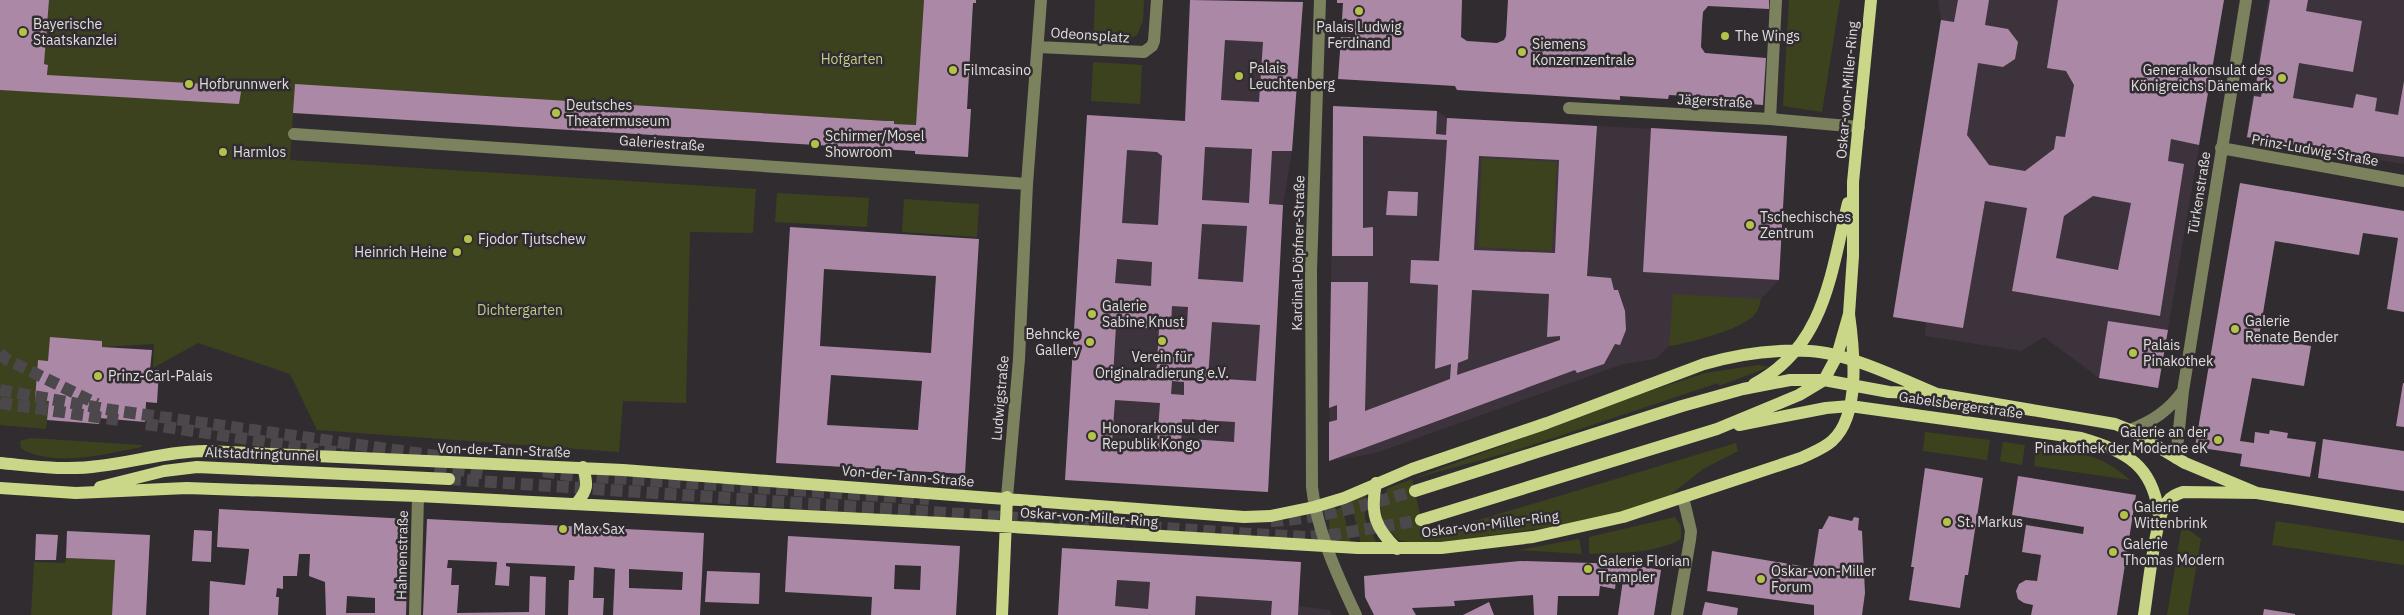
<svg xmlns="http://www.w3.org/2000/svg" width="2404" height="615" viewBox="0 0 2404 615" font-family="'IBM Plex Sans',sans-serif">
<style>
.built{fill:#3d333c}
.green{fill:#3d421e}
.building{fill:#ac88a7;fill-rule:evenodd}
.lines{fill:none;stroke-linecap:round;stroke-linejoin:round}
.major-tunnel{stroke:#4b474a;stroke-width:12;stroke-dasharray:12 6;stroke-linecap:butt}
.minor{stroke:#7c825d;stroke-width:12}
.major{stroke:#cbd788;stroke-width:12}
.poi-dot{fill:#b4c24a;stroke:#312c30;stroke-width:2}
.labels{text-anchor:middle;stroke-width:5;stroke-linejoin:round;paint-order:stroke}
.poi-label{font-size:14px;fill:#e0dddf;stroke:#312c30;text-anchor:start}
.street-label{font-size:14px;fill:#e0dddf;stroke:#312c30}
.park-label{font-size:14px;fill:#c2cc87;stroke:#312c30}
</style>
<rect width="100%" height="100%" fill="#312c30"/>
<path class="built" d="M 1190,0 L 1303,2 L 1292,151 L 1283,205 L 1268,492 L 1065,480 L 1087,115 L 1185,121 Z
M 1938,0 L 2224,0 L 2158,388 L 2099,378 L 2044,337 L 2021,351 L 1925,336 L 1941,20 Z
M 2268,0 L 2404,0 L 2404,164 L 2246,138 Z
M 1333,106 L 1437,111 L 1447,118 L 1787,136 L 1779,280 L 1761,299 L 1753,317 L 1734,327 L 1669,346 L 1655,359 L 1623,364 L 1376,453 L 1329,461 Z
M 1062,548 L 1301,562 L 1298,606 L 1330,610 L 1332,615 L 1058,615 Z"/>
<path class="green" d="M 49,0 L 924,0 L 916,125 L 894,124 L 893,121 L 886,121 L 295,85 L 290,160 L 756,189 L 753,233 L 690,232 L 686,403 L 623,401 L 619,452 L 317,430 L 290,374 L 198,343 L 153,368 L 154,344 L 102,347 L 102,341 L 51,337 L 48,361 L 38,360 L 35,400 L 49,401 L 46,429 L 0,425 L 0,90 L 46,92 L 48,65 L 44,64 Z
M 1095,0 L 1144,0 L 1143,20 L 1137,35 L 1120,44 L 1093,41 Z
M 1789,0 L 1840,0 L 1822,112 L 1783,106 Z
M 1093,62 L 1142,65 L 1140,104 L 1091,101 Z
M 1482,158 L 1557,162 L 1552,251 L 1478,247 Z
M 777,193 L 869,198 L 867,227 L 775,222 Z
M 904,199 L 979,204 L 977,237 L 902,232 Z
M 1673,294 L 1761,299 C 1760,306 1757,313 1752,317 C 1741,329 1687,344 1669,346 Z
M 1759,365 L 1769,367 L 1719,386 L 1718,383 L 1517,450 L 1412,479 L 1425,536 L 1736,443 L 1738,451 L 1703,469 L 1669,496 L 1618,513 L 1551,527 L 1442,542 L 1412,543 L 1399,540 L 1388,530 L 1383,523 L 1380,504 L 1388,488 L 1644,393 L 1705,373 Z
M 1925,432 L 1990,440 L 1987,460 L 1923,451 Z
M 31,438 L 142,445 L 141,447 C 107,454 51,468 21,448 L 20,441 Z
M 2003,442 L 2025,445 L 2022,465 L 2000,461 Z
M 2036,446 C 2074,452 2101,453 2130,480 L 2034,466 Z
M 1366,495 L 1365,519 L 1376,542 L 1361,544 L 1351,502 Z
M 1342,506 L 1351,544 L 1334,537 L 1329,526 L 1330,514 Z
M 1675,517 L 1681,526 L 1681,539 C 1654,554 1620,553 1589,554 L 1589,537 Z
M 2276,521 L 2404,541 L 2404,565 L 2272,545 Z
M 2182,525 L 2201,539 L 2188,615 L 2167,615 Z
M 1579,539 L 1582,554 L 1519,550 Z
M 66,558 L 115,560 L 112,615 L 31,615 L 34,562 L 65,563 Z"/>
<path class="building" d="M 0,0 L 49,0 L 44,64 L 48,65 L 47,75 L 242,86 L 239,104 L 0,90 Z
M 924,0 L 976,0 L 976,3 L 973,3 L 967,109 L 971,109 L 968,157 L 915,154 L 915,151 L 293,113 L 295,84 L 886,121 L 894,121 L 894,124 L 916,125 Z
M 1190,0 L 1303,2 L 1292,151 L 1272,151 L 1269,204 L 1283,205 L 1268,492 L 1065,480 L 1087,115 L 1185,121 ZM 1225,40 L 1263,42 L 1259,102 L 1221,100 ZM 1205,147 L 1252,149 L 1249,203 L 1202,200 ZM 1127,150 L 1157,152 L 1162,156 L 1158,225 L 1122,223 ZM 1202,224 L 1247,226 L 1243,282 L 1198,279 ZM 1117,259 L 1152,262 L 1151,286 L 1115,283 ZM 1172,306 L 1188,307 L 1187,326 L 1171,325 ZM 1212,322 L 1260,325 L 1256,381 L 1208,378 ZM 1116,326 L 1159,329 L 1156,379 L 1113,376 ZM 1172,381 L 1184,382 L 1184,395 L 1171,394 ZM 1115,400 L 1160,403 L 1157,444 L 1112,442 ZM 1182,419 L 1235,422 L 1234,442 L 1190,439 L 1189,446 L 1181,445 Z
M 1337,0 L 1462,0 L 1461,37 L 1467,41 L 1497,43 L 1504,40 L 1506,36 L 1508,0 L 1769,0 L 1769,9 L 1708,6 L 1703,12 L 1702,25 L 1701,47 L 1705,53 L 1766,58 L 1763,105 L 1724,102 L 1725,98 L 1669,95 L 1668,99 L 1620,96 L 1620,100 L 1457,90 L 1455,86 L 1338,79 L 1341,37 L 1355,37 L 1355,20 L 1342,20 L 1343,3 L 1337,3 Z
M 1958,0 L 1989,0 L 1985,25 L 2008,29 L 2018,42 L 2015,59 L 2003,67 L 1978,63 L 1967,135 L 1989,165 L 2025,171 L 2054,149 L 2056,136 L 2065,137 L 2074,85 L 2066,71 L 2047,68 L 2058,0 L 2224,0 L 2199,145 L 2171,139 L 2168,161 L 2184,164 L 2160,316 L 2012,291 L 2027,208 L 1985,201 L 1963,328 L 1893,317 L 1941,20 L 1954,22 ZM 2093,196 L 2131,203 L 2118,270 L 2056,258 L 2064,216 Z
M 2270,0 L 2308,0 L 2306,11 L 2362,21 L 2353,72 L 2299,63 L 2293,98 L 2353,108 L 2356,94 L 2377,98 L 2375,111 L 2398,115 L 2404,81 L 2404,157 L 2368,152 L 2367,157 L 2247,137 L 2254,96 L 2261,97 L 2263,85 L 2256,84 Z
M 1333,106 L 1437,111 L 1436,134 L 1446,135 L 1447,118 L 1597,126 L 1587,276 L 1611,278 L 1614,290 L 1618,290 L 1625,311 L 1626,330 L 1620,345 L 1615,344 L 1604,364 L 1577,373 L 1575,370 L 1329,461 L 1329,422 L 1337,420 L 1337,405 L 1329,408 L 1331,282 L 1368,282 L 1365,411 L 1450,379 L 1451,364 L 1435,369 L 1438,285 L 1410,283 L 1411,260 L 1439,261 L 1447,140 L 1363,136 L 1363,228 L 1373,227 L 1373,256 L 1332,256 ZM 1479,156 L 1559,160 L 1555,253 L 1474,250 ZM 1472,290 L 1549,294 L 1547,337 L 1560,336 L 1560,340 L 1457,375 L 1458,363 L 1468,359 Z
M 1651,128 L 1787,136 L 1779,280 L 1643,272 Z
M 2240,183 L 2404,211 L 2404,312 L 2387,309 L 2398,238 L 2363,233 L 2359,255 L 2275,241 L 2259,337 L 2311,346 L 2304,386 L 2252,378 L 2240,441 L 2254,443 L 2255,432 L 2269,434 L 2270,430 L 2288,433 L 2287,438 L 2316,442 L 2310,477 L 2240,466 L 2242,454 L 2195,447 Z
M 1388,191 L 1418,192 L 1417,216 L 1386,215 Z
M 790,227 L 979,239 L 965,474 L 776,463 ZM 824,269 L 936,276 L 931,353 L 820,346 ZM 831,375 L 922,381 L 918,430 L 827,425 Z
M 2108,321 L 2168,330 L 2158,388 L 2099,378 Z
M 50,337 L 102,341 L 102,347 L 152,350 L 150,370 L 159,370 L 157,403 L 146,402 L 145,422 L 99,418 L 99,424 L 47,420 L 49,401 L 35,400 L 38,360 L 48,361 Z
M 2403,383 L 2404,383 L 2404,427 L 2396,426 Z
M 2323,439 L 2404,451 L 2404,491 L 2318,478 Z
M 1925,468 L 1983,478 L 1968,575 L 1965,575 L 1960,608 L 1909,600 L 1914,567 L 1911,567 Z
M 2018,476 L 2136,495 L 2117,615 L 2031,615 L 2033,605 L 2024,603 L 2018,599 L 2016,591 L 2019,584 L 2026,580 L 2037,581 L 2041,555 L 2022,552 L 2026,525 L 2083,534 L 2084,527 L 2012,515 Z
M 219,509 L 409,519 L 406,615 L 326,615 L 325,582 L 309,576 L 310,554 L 299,554 L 297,576 L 283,576 L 283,589 L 277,588 L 276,597 L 279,597 L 278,615 L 209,615 L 210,581 L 245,585 L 249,551 L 249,549 L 217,547 ZM 347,596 L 375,598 L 375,613 L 346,613 Z
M 1829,516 L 1852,521 L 1854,517 L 1859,518 L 1858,530 L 1862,531 L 1865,593 L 1862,615 L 1814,615 L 1814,605 L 1707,591 L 1712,551 L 1813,568 L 1819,529 L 1822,529 Z
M 427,519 L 704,533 L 700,615 L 613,615 L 615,569 L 594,567 L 593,598 L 604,598 L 603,615 L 568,615 L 569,580 L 574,580 L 575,566 L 506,563 L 506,566 L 510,567 L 509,586 L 495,585 L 497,562 L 448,560 L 447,568 L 452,568 L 451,585 L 459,585 L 457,613 L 529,612 L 530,576 L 546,577 L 545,615 L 423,615 ZM 629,569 L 683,572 L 682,590 L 629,588 Z
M 194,530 L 212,531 L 211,562 L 192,561 Z
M 67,531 L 150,535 L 146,615 L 112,615 L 115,560 L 66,558 Z
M 36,534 L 58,535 L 56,560 L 35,560 Z
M 788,536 L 960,546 L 956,615 L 871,615 L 872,597 L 785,592 ZM 895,565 L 921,566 L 920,590 L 894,589 Z
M 1062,548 L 1301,562 L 1298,615 L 1271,615 L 1272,601 L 1196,596 L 1195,615 L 1058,615 ZM 1117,580 L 1150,582 L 1148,609 L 1115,606 Z
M 1520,561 L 1627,564 L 1661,570 L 1654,615 L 1618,615 L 1623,580 L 1616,580 L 1615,589 L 1600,586 L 1599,596 L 1558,596 L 1557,615 L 1534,615 L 1533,595 L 1454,601 L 1455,606 L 1412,608 L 1416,615 L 1374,615 L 1365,597 L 1364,576 Z
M 707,571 L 760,573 L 759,604 L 705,602 Z
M 1489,602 L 1494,615 L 1463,615 Z
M 1705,602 L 1738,608 L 1737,615 L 1702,615 Z
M 2264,609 L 2295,614 L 2295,615 L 2263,615 Z"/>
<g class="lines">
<path class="major-tunnel" d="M 0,353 L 6,359 L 97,404
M 0,390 L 111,410 L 444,457
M 0,403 L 118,420
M 146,424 L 343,453
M 435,466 L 487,474
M 543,471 L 569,475 L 929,499
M 449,479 L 1252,534 L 1306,537 L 1338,534 L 1421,520
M 1271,521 C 1319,519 1369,504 1415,491"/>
<path class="minor" d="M 1320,0 L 1311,270 L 1312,487 C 1317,531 1337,575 1356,615
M 1038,47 L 1144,52 L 1152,46 L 1154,41 L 1157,0
M 1569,108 L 1770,119 L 1859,127
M 1770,119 L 1776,0
M 294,134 L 1027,184
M 2221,148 L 2404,181
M 2130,430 C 2153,421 2168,411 2183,391
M 2176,458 L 2183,391 L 2246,0
M 1007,497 L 1019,359 L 1027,184 L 1041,0
M 415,615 L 418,496
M 1677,615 L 1690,540 L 1691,531 L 1683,497"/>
<path class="major" d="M 1754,384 C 1825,347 1831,272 1848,203
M 1739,425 L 1826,408 L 1850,406 L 2081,438 C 2127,451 2154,466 2159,517
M 0,463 C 33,466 66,471 99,466 C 135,462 169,451 205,451 L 623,470 L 1244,517 L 1271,516 L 1314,507 L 1344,498 L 1412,469 L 1547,423 L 1704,364 C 1738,354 1774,349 1810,351 C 1848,353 1901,379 1937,394
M 1376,483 C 1370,513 1375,528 1397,549
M 100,487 L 164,471 L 197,467 L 449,479
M 0,488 L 76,493 L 187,488 L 418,496 L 981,525 L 1358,548 L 1441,548 L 1533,537 L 1623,517 L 1801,458 C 1811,453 1823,449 1832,441 C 1861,415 1854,350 1849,314
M 1415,491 L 1682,406 L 1743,389 L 1790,380 L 1824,380 L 1889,392 L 1937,394 L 2115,424 L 2130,430 L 2185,463 L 2257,493
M 576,504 C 588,490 588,485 583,467
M 1421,520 L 1717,429 L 1799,395 L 1824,380 L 1837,356 L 1849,314 L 1853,256 L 1853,182 L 1871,0
M 1002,615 L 1007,497
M 2144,615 C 2148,591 2155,518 2167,502 C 2171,496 2177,494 2183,492 L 2257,493 L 2404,517"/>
</g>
<g class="poi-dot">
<circle cx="1359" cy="11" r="5"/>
<circle cx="23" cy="32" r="5"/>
<circle cx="1725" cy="36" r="5"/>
<circle cx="1522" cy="52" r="5"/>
<circle cx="953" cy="70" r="5"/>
<circle cx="1239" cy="76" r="5"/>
<circle cx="2282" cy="78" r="5"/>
<circle cx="189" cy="84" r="5"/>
<circle cx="556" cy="113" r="5"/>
<circle cx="815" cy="144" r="5"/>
<circle cx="223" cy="152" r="5"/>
<circle cx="1750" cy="225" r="5"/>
<circle cx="468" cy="239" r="5"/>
<circle cx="457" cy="252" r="5"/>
<circle cx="1092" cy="314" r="5"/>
<circle cx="2235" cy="329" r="5"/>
<circle cx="1162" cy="341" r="5"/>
<circle cx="1090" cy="342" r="5"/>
<circle cx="2133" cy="353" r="5"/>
<circle cx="98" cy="376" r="5"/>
<circle cx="1092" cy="436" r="5"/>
<circle cx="2218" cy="440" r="5"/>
<circle cx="2124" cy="515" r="5"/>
<circle cx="1947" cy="522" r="5"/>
<circle cx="563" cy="529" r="5"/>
<circle cx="2113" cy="552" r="5"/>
<circle cx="1588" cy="569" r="5"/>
<circle cx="1761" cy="579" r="5"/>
</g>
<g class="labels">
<g class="poi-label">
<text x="33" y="29">Bayerische<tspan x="33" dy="16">Staatskanzlei</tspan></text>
<text x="1359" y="32" text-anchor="middle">Palais Ludwig<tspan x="1359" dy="16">Ferdinand</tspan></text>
<text x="1735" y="41">The Wings</text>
<text x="1532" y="49">Siemens<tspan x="1532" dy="16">Konzernzentrale</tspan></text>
<text x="1249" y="73">Palais<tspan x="1249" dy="16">Leuchtenberg</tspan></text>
<text x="963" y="75">Filmcasino</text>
<text x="2272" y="75" text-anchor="end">Generalkonsulat des<tspan x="2272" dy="16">Königreichs Dänemark</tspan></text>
<text x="199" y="89">Hofbrunnwerk</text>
<text x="566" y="110">Deutsches<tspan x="566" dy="16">Theatermuseum</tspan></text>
<text x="825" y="141">Schirmer/Mosel<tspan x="825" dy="16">Showroom</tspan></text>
<text x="233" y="157">Harmlos</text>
<text x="1760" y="222">Tschechisches<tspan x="1760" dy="16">Zentrum</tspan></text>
<text x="478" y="244">Fjodor Tjutschew</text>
<text x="447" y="257" text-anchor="end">Heinrich Heine</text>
<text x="1102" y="311">Galerie<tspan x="1102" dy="16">Sabine Knust</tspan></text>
<text x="2245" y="326">Galerie<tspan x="2245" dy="16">Renate Bender</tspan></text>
<text x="1080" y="339" text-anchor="end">Behncke<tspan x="1080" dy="16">Gallery</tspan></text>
<text x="2143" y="350">Palais<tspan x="2143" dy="16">Pinakothek</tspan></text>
<text x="1162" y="362" text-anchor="middle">Verein für<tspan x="1162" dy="16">Originalradierung e.V.</tspan></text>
<text x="108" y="381">Prinz-Carl-Palais</text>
<text x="1102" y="433">Honorarkonsul der<tspan x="1102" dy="16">Republik Kongo</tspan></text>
<text x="2208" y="437" text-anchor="end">Galerie an der<tspan x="2208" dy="16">Pinakothek der Moderne eK</tspan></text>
<text x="2134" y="512">Galerie<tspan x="2134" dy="16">Wittenbrink</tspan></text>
<text x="1957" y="527">St. Markus</text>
<text x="573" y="534">Max Sax</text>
<text x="2123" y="549">Galerie<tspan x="2123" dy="16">Thomas Modern</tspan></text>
<text x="1598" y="566">Galerie Florian<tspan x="1598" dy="16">Trampler</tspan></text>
<text x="1771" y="576">Oskar-von-Miller<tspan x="1771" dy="16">Forum</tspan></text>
</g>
<g class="street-label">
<text transform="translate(1090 35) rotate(4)" y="5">Odeonsplatz</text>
<text transform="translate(1847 90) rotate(-85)" y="5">Oskar-von-Miller-Ring</text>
<text transform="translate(1715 101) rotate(3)" y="5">Jägerstraße</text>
<text transform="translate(662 143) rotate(4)" y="5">Galeriestraße</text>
<text transform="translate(2315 150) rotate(10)" y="5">Prinz-Ludwig-Straße</text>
<text transform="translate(2199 193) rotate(-81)" y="5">Türkenstraße</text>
<text transform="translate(1298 253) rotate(-89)" y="5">Kardinal-Döpfner-Straße</text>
<text transform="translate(1000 398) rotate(-85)" y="5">Ludwigstraße</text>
<text transform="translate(1961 405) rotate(8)" y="5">Gabelsbergerstraße</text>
<text transform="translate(504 450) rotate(2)" y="5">Von-der-Tann-Straße</text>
<text transform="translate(262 454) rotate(2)" y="5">Altstadtringtunnel</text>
<text transform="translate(908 476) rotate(5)" y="5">Von-der-Tann-Straße</text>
<text transform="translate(1089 517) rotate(4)" y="5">Oskar-von-Miller-Ring</text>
<text transform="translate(1490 524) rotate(-7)" y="5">Oskar-von-Miller-Ring</text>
<text transform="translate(402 555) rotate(-89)" y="5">Hahnenstraße</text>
</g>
<g class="park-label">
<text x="852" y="64">Hofgarten</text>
<text x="520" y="315">Dichtergarten</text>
</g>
</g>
</svg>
